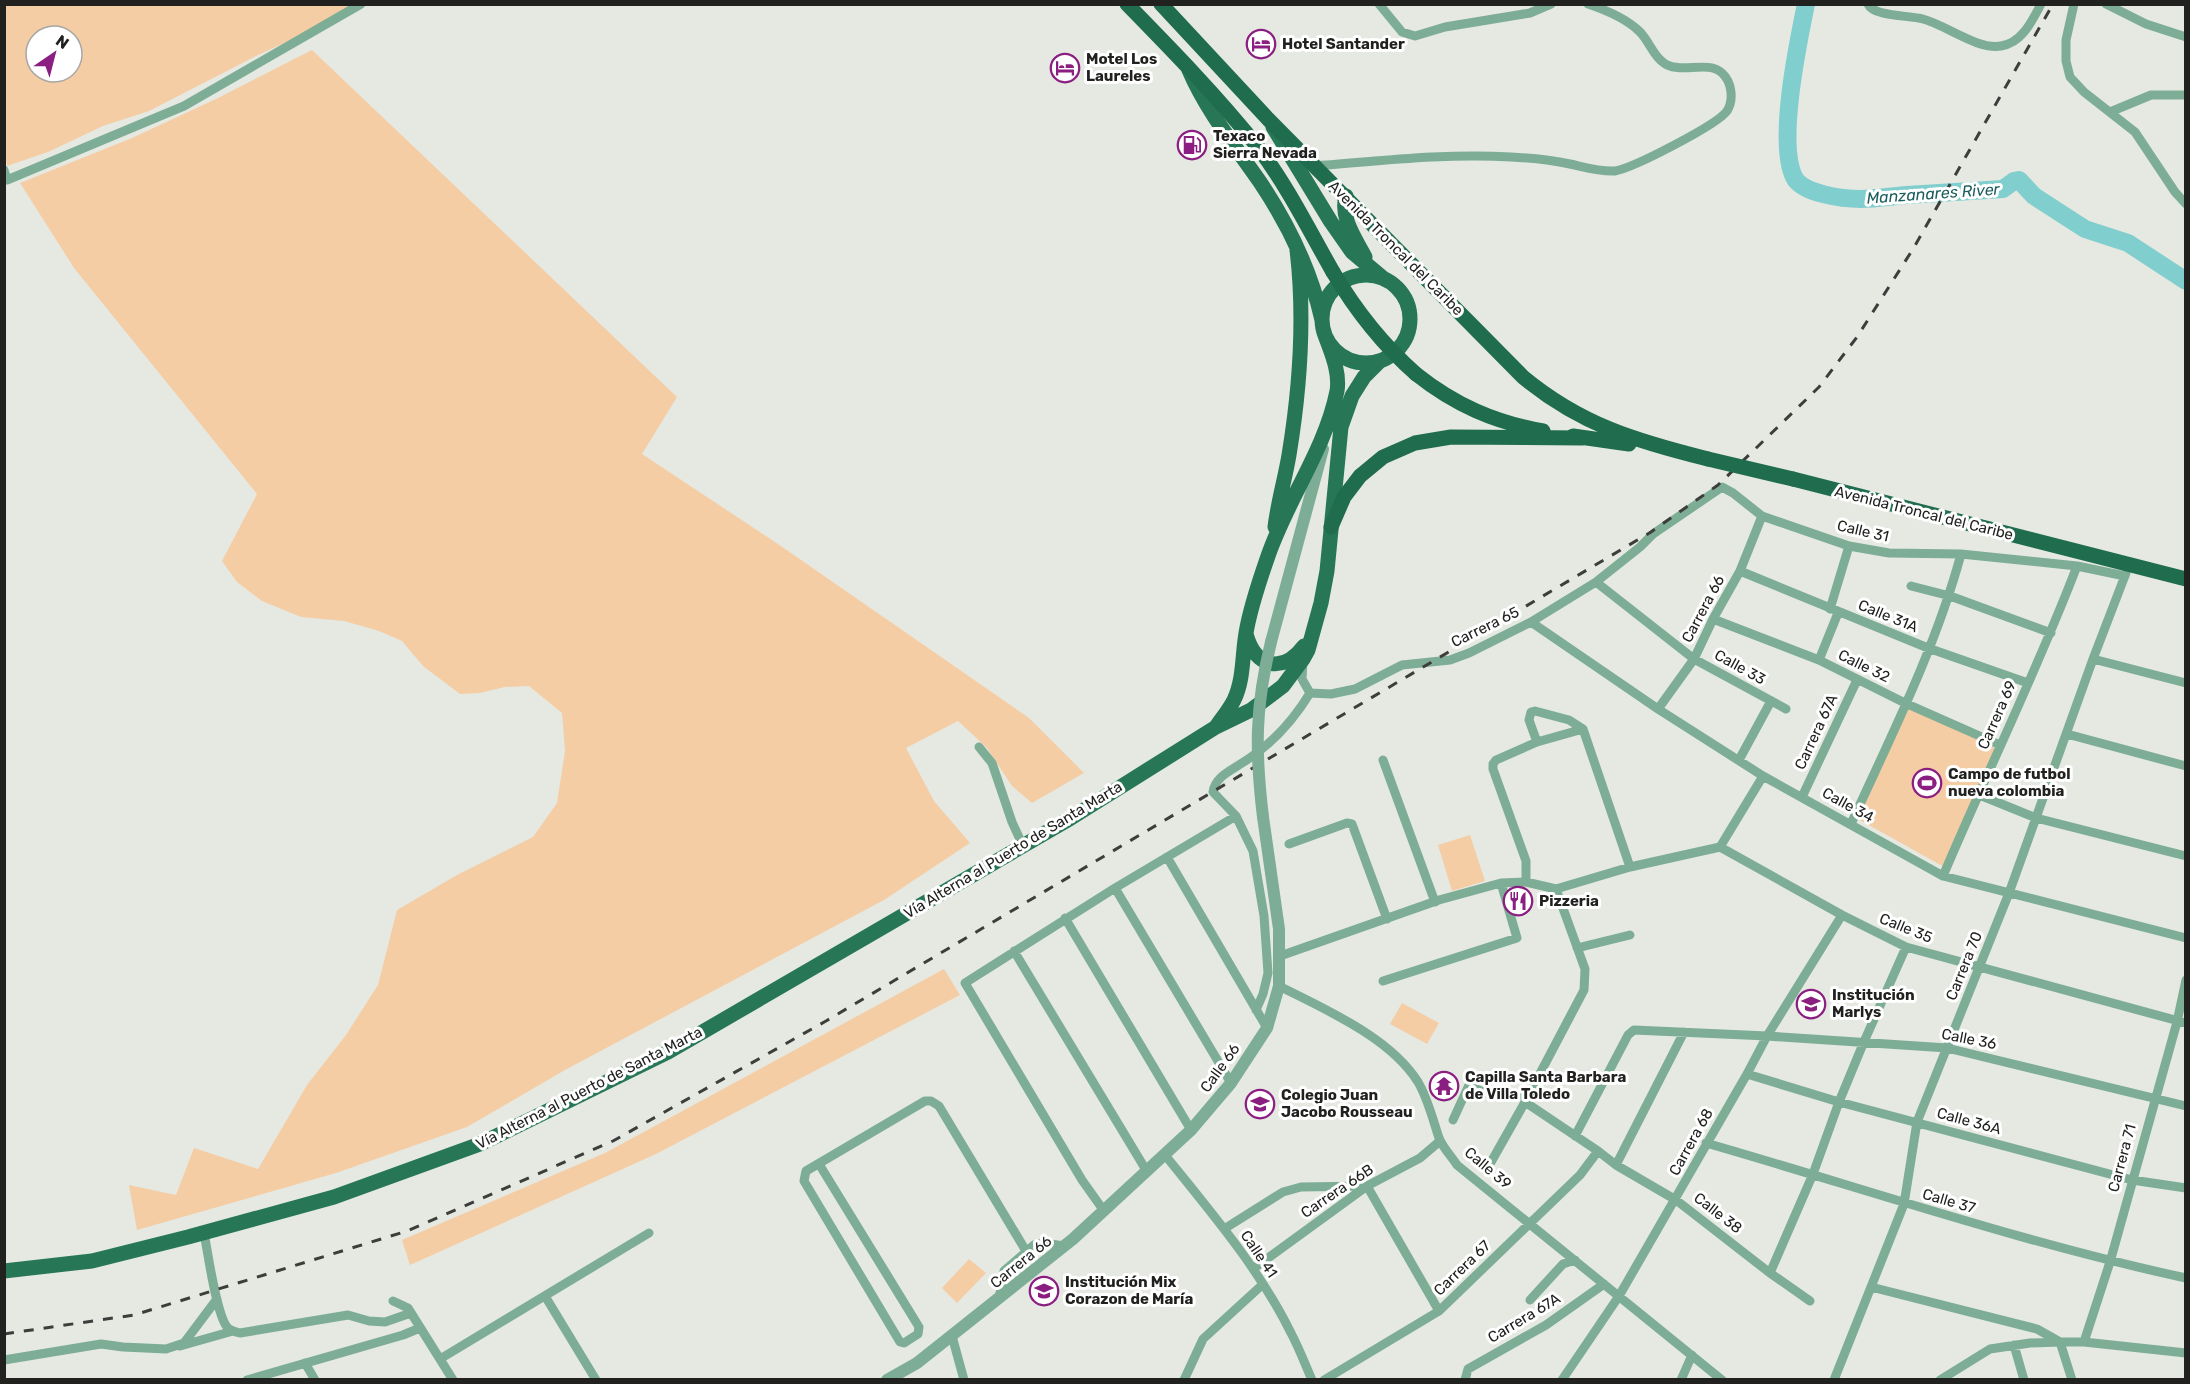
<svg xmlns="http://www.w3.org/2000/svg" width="2190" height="1384" viewBox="0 0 2190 1384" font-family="Rubik,sans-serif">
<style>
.green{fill:#f5cda5;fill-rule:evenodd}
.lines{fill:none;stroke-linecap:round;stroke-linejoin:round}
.river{stroke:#80cecd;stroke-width:18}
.minor{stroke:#7ead96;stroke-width:9}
.tertiary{stroke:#7ead96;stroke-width:12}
.primary{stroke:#277757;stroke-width:15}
.trunk{stroke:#206c4e;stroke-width:15}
.rail{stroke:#3d3e3b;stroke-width:3;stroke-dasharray:10 10;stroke-linecap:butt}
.tertiary-bridge{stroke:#7ead96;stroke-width:12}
.trunk-bridge{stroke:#206c4e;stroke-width:15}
.labels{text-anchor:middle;stroke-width:6;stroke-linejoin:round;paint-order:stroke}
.poi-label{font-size:15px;font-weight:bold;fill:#212220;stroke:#fff;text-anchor:start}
.street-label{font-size:15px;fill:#212220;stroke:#fff}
.water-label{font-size:16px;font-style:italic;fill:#1c5d5d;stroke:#fff}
</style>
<rect width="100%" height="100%" fill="#e5e9e2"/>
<path class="green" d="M 4,5 L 356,5 L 311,31 L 258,55 L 149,111 L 103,126 L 48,152 L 7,166 L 4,149 ZM 36,36 L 72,36 L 72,72 L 36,72 Z
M 312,50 L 677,397 L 642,454 L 778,544 L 1029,718 L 1084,773 L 1032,803 L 1012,786 L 987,748 L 958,721 L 906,748 L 934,801 L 970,843 L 884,900 L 565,1070 L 467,1127 L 336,1173 L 137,1230 L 129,1185 L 176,1195 L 194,1148 L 258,1169 L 307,1085 L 346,1035 L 378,985 L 397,910 L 457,875 L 533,837 L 557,803 L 565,751 L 562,713 L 529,686 L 505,687 L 480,693 L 460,694 L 423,666 L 402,641 L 379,631 L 344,621 L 301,617 L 262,601 L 237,582 L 222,561 L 257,494 L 74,268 L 20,183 L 132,138 L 218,98 Z
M 1908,707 L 1995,748 L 1944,867 L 1858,819 Z
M 1470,835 L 1485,881 L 1452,891 L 1438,845 Z
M 944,969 L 960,995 L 656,1154 L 410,1265 L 402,1240 L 605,1153 Z
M 1402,1003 L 1439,1023 L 1427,1044 L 1390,1024 Z
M 969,1259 L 986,1273 L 957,1303 L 942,1288 Z"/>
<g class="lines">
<path class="river" d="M 1806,4 C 1798,43 1777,142 1794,177 C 1802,194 1844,199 1861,199 C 1876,199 1892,196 1907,195 C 1939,193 1971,191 2003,189 L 2014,181 L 2019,180 L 2034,196 L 2085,229 L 2128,243 L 2186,281"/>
<path class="minor" d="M 1379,4 L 1402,32 L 1415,36 L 1445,27 L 1530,13 L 1551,4
M 1868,4 C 1874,17 1909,15 1923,19 C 1946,25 1977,50 2001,46 C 2022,43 2032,21 2041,4
M 2074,4 L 2066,40 L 2066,61 L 2070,77 L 2084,92 L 2135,132 L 2175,192 L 2186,204
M 2106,4 L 2146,24 L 2186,37
M 2110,112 L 2151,95 L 2186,95
M 1315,166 C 1380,161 1446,153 1511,157 C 1531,158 1551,160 1570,164 C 1584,167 1600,172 1615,171 C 1633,168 1717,125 1727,111 C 1734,100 1732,82 1722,73 C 1709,61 1685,72 1670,66 C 1655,61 1650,42 1640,32 C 1627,19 1606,10 1588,4
M 4,170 L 7,180 L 184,106 L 361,4
M 1740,571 L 1928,648 L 2028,683
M 1596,582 L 1694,659 L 1786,709
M 1911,586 L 1950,596 L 2051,633
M 1830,609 L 1849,546
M 1713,619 L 1819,660 L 1905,703 L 2000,745
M 1531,622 L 1658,709 L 1763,776 L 1943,876 L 2186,938
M 2093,659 L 2186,683
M 1819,660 L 1838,613
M 1303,661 L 1302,679 L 1310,693
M 1658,709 L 1694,659 L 1713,619 L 1740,571 L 1762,516
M 1583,729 L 1630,867
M 2067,734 L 2186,766
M 1537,742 L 1529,720 L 1531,712 L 1535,711 L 1569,720 L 1583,729
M 979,747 L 992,763 L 1012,822 L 1023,846
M 1383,760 L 1435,902
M 1739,760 L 1771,701
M 1977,794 L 2036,818 L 2186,856
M 1802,797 L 1857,680
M 1851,824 C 1891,736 1936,647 1961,554
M 1289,844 L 1347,823 L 1352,824 L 1387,919
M 1720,847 L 1763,776
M 1167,857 L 1267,1028
M 1943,876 C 1987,772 2037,671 2077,566
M 1526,882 L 1526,861 L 1493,769 L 1493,764 L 1496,760 L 1537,742 L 1583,729
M 1115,888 L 1231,1083
M 1065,918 L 1191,1130
M 1577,948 L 1630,935
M 1014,951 L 1146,1170
M 1280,956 L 1439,900 L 1501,883 L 1526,882 L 1556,889 L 1630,867 L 1720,847 L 1842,915 L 1906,947 L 2186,1023
M 1383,981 L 1517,938 L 1501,883
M 1279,986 C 1324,1009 1390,1037 1418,1082 C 1428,1099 1433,1120 1439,1138 C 1443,1148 1452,1157 1457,1165 L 1722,1380
M 1256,1010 L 1263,994 L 1268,973 L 1264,916 L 1253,851 L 1236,816 L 1213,792 C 1215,777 1230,771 1242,763 C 1270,746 1293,721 1310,693 L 1331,694 L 1355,689 L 1402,665 L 1450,660 L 1469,653 L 1531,622 L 1596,582 L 1640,547 L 1653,534 L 1722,487 L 1733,493 L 1762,516 L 1849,546 L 1889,553 L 1961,554 L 2077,566 L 2125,576
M 1747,1074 L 1839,1102 L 2132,1180 L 2186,1188
M 1525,1102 L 1598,1151 L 1616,1165 L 1676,1200 L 1770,1273 L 1813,1174 L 1839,1102 L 1863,1044 L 1906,947
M 1453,1120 L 1469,1085 C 1494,1099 1500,1098 1528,1094
M 1575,1136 L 1628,1035 L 1634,1030 L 1767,1036 L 1947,1048 L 2186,1106
M 1706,1143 C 1866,1189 2023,1243 2186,1278
M 1165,1155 C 1210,1211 1259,1268 1291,1333 C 1299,1348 1305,1364 1312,1380
M 819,1164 L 919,1327 L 918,1334 L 904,1343 L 900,1342 L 804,1181 L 806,1171 L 925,1101 L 931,1101 L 939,1106 L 1026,1251
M 1616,1165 L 1684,1032
M 1486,1171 L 1525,1102 L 1584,990 L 1585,969 L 1556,889
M 1104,1211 L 1082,1180 L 965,983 L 1115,888 L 1236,816
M 1224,1229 L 1283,1192 L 1301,1187 L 1367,1186 L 1439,1311
M 204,1233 C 208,1253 216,1313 227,1327 C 230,1331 236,1332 240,1333 L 348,1315 L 369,1321 L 385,1322 L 411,1313
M 1253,1269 L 1367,1186 L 1420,1158 L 1440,1141
M 1770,1273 L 1810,1301
M 1871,1287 L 2037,1329 L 2060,1342 L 2084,1342 L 2186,1353
M 545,1296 L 596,1380
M 999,1299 L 1004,1271 L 1034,1245 L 1044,1243 L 1064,1246
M 1530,1300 L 1563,1264 L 1575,1260
M 393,1301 L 408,1308 L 453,1380
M 952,1336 L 964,1380
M 2084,1342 L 2110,1262 L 2177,1022 L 2186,980
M 2014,1345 L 2024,1380
M 180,1346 L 233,1331
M 440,1359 L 649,1233
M 4,1360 L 101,1344 L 123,1347 L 166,1349 L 184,1343 L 217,1299
M 305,1363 L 315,1380
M 247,1380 L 403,1335 L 420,1328
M 1184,1380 L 1203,1339 L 1262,1285
M 1324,1380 L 1439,1311 L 1580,1175 L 1598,1151
M 1465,1380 L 1468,1369 L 1546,1325 L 1604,1284
M 1562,1380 L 1619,1296 L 1747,1074 L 1767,1036 L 1842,915
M 1681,1380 L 1692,1355
M 1834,1380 L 1904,1204 L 1917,1122 L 2009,893 L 2093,659 L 2126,573
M 1940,1380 L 1990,1349 L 2030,1343 L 2060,1342 L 2072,1380"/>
<path class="tertiary" d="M 1271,642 L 1323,449
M 887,1380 L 917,1363 L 1073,1239 L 1191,1130 L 1231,1083 L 1267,1028 L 1279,986 L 1279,929 L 1263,817"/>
<path class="primary" d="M 1189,70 C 1206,110 1235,146 1260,182 C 1288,224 1311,271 1322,320
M 1273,127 L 1331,222 L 1352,252 L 1383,278
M 1346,196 C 1340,218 1355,238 1365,257
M1322 319a44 44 0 1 1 88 0a44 44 0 1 1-88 0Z
M 1275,527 C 1278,502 1285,479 1289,455 C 1300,388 1305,317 1297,250
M 1246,634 C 1255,667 1282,675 1304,646
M 1216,727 C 1222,718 1229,710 1234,700 C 1244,679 1242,656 1246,633 C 1250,609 1259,582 1267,559 C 1286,501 1325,451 1337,391 C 1340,373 1332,354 1326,338
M 4,1271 L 92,1261 L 188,1237 L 334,1197 L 480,1144 L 668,1052 L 1071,818 L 1216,727 L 1251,710 L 1283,686 L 1303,659 L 1308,650 L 1321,603 L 1327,571 L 1341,427 L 1352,396 L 1364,377 L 1379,362"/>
<path class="trunk" d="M 1127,4 C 1172,50 1217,96 1257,146 C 1287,185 1309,230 1333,272
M 1161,4 L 1268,119 L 1523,377 C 1581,425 1636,441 1708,459
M 1416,374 C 1455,405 1494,422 1543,431
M 1573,436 L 1629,444
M 1793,479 L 2186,579
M 1331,527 L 1344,497 L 1360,476 L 1383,457 L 1415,443 L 1451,437 L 1583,438"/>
<path class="rail" d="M 4,1334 L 134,1315 L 407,1231 L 613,1141 L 826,1021 L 1651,532 L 1718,485 L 1819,387 L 1857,337 L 1913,249 L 2053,4"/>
<path class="tertiary-bridge" d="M 1263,817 C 1255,751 1255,707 1271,642"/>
<path class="trunk-bridge" d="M 1333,272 C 1356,311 1382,344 1416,374
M 1708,459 L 1793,479"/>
</g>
<defs>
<g id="hotel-ring" transform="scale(1.5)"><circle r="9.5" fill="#fff" stroke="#8b1e81" stroke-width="1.5"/><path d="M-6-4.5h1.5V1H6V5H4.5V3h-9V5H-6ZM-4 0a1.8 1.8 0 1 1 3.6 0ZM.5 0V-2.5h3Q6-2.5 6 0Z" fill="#8b1e81"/></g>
<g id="fuel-ring" transform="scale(1.5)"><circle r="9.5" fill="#fff" stroke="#8b1e81" stroke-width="1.5"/><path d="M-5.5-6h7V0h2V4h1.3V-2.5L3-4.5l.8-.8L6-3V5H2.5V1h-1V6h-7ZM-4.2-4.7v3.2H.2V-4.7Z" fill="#8b1e81"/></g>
<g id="stadium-ring" transform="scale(1.5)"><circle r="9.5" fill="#fff" stroke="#8b1e81" stroke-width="1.5"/><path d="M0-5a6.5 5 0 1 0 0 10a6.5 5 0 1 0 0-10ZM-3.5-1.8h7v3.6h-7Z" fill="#8b1e81"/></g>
<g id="restaurant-ring" transform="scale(1.5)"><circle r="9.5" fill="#fff" stroke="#8b1e81" stroke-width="1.5"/><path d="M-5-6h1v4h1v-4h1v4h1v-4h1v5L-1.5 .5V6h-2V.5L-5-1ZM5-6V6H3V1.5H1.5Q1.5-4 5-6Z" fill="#8b1e81"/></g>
<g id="school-ring" transform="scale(1.5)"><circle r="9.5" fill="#fff" stroke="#8b1e81" stroke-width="1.5"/><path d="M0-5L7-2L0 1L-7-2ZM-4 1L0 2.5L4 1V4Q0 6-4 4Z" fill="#8b1e81"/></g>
<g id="temple-ring" transform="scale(1.5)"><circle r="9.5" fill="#fff" stroke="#8b1e81" stroke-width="1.5"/><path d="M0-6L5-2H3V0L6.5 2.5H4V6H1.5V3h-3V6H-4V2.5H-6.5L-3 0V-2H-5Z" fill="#8b1e81"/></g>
</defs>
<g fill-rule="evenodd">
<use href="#hotel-ring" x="1261" y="44"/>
<use href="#hotel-ring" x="1065" y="68"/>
<use href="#fuel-ring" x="1192" y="145"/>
<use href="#stadium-ring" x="1927" y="783"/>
<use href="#restaurant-ring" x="1518" y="901"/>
<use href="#school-ring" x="1811" y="1004"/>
<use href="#temple-ring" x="1444" y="1086"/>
<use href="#school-ring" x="1260" y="1104"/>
<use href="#school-ring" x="1044" y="1291"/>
</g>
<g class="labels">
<g class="poi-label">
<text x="1282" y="49">Hotel Santander</text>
<text x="1086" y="64">Motel Los<tspan x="1086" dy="17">Laureles</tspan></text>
<text x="1213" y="141">Texaco<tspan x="1213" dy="17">Sierra Nevada</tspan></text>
<text x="1948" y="779">Campo de futbol<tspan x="1948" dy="17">nueva colombia</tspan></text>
<text x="1539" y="906">Pizzeria</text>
<text x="1832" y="1000">Institución<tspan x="1832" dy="17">Marlys</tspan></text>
<text x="1465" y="1082">Capilla Santa Barbara<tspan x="1465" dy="17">de Villa Toledo</tspan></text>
<text x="1281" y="1100">Colegio Juan<tspan x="1281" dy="17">Jacobo Rousseau</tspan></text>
<text x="1065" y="1287">Institución Mix<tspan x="1065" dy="17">Corazon de María</tspan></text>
</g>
<g class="street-label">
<text transform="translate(1396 248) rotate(45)" y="5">Avenida Troncal del Caribe</text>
<text transform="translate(1924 513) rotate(14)" y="5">Avenida Troncal del Caribe</text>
<text transform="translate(1863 531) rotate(13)" y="5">Calle 31</text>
<text transform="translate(1703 609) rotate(-62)" y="5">Carrera 66</text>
<text transform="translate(1888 616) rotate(22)" y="5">Calle 31A</text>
<text transform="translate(1485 627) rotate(-26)" y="5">Carrera 65</text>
<text transform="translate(1864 666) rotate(26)" y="5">Calle 32</text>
<text transform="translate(1740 667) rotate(29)" y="5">Calle 33</text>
<text transform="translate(1997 715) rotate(-66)" y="5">Carrera 69</text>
<text transform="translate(1816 732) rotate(-65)" y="5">Carrera 67A</text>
<text transform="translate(1848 805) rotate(29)" y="5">Calle 34</text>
<text transform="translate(1013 850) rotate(-31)" y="5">Vía Alterna al Puerto de Santa Marta</text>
<text transform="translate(1906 928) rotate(22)" y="5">Calle 35</text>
<text transform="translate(1964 966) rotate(-68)" y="5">Carrera 70</text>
<text transform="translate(1969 1039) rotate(11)" y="5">Calle 36</text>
<text transform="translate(1220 1068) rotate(-54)" y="5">Calle 66</text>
<text transform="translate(589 1088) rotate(-27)" y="5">Vía Alterna al Puerto de Santa Marta</text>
<text transform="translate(1969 1121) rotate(15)" y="5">Calle 36A</text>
<text transform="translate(1691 1142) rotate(-61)" y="5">Carrera 68</text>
<text transform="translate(2122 1158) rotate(-75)" y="5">Carrera 71</text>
<text transform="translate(1488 1168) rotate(40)" y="5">Calle 39</text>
<text transform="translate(1337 1191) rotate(-34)" y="5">Carrera 66B</text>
<text transform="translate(1949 1201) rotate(16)" y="5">Calle 37</text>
<text transform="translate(1718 1213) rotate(38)" y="5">Calle 38</text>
<text transform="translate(1259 1254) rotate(56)" y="5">Calle 41</text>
<text transform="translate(1021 1262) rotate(-39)" y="5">Carrera 66</text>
<text transform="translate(1462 1268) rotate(-44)" y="5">Carrera 67</text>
<text transform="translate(1524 1318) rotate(-31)" y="5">Carrera 67A</text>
</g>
<g class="water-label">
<text transform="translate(1933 193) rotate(-4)" y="6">Manzanares River</text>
</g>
</g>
<rect width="2190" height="1384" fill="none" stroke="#212220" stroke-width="12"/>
<g transform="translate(54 54) rotate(35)"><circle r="28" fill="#ffffff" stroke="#a6a7a6" stroke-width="1.5"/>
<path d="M0-4.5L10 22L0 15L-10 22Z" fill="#8b1e81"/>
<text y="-9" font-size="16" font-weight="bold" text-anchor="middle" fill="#212220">N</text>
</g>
</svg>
